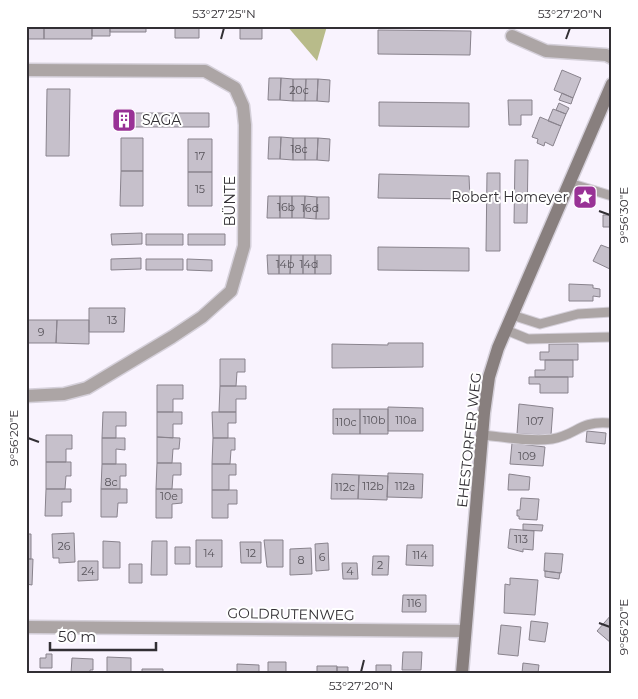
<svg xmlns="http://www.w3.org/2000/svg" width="638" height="699" viewBox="0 0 638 699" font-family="Montserrat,sans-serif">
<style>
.forest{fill:#b8bb8a}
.building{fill:#c6c0cb;stroke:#89838d}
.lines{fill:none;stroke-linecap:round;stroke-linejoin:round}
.service-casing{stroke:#d5d0da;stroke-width:11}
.minor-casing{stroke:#d5d0da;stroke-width:15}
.secondary-casing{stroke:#d5d0da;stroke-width:15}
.service{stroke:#aca5a5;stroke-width:9}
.minor{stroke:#aca5a5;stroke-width:12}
.secondary{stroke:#887f7e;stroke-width:12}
.ticks{fill:none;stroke:#322f34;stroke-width:2}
.labels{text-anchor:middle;stroke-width:4;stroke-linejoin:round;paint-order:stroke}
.number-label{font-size:11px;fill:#57535a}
.poi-label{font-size:14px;fill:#322f34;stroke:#fff;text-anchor:start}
.street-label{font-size:14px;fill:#322f34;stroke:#fff}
.neatline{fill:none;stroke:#322f34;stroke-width:2}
.ticks-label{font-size:12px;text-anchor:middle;fill:#322f34}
</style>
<rect width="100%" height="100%" fill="#f9f3fe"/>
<path class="forest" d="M 287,26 L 327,26 L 317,61 Z"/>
<path class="building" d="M 26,26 L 44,26 L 44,39 L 26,39 Z
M 44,26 L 92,26 L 92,39 L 44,39 Z
M 92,26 L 110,26 L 110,36 L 92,36 Z
M 110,26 L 146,26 L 146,32 L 110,32 Z
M 175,26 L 199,26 L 199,38 L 175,38 Z
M 240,26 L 262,26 L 262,39 L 240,39 Z
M 378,30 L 471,31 L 470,55 L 378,54 Z
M 562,70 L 581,78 L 573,98 L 554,90 Z
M 269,78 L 281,78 L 280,100 L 268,100 Z
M 281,78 L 293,79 L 293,101 L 280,100 Z
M 293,79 L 306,79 L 305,101 L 293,101 Z
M 306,79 L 318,79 L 317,101 L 305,101 Z
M 318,79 L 330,80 L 329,102 L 317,101 Z
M 47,89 L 70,89 L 69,156 L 46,156 Z
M 562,93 L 573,98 L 571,104 L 559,100 Z
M 508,100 L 532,100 L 532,115 L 521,115 L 521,125 L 509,125 Z
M 379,102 L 469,103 L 469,127 L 379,126 Z
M 559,103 L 569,108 L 566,114 L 556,110 Z
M 553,109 L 566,114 L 561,126 L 548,121 Z
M 120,113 L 129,113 L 129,127 L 120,126 Z
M 129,113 L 209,113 L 209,127 L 129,127 Z
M 540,117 L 561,126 L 553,146 L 545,142 L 544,146 L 537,143 L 538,139 L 532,137 Z
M 269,137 L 281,137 L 280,159 L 268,159 Z
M 281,137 L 293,138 L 293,160 L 280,159 Z
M 121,138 L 143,138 L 143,171 L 121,171 Z
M 293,138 L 305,138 L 305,160 L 293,160 Z
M 305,138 L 318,138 L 317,160 L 305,160 Z
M 318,138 L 330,139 L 329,161 L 317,160 Z
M 188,139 L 212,139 L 212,172 L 188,172 Z
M 515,160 L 528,160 L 527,223 L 514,223 Z
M 121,171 L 143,171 L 143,206 L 120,206 Z
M 188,172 L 212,172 L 212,206 L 188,206 Z
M 487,173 L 500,173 L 500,251 L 486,251 Z
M 379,174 L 469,176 L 470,199 L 378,198 Z
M 268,196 L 280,196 L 280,218 L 267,218 Z
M 280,196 L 292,196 L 292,218 L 280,218 Z
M 292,196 L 305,196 L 304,218 L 292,218 Z
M 305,196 L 317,197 L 316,219 L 304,218 Z
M 317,197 L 329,197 L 329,219 L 316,219 Z
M 603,215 L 612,215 L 612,227 L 603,227 Z
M 142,233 L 142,244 L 112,245 L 111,234 Z
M 146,234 L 183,234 L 183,245 L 146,245 Z
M 188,234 L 225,234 L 225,245 L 188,245 Z
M 612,243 L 612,270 L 593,261 L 601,245 L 609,248 Z
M 378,247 L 469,248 L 469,271 L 378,270 Z
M 267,255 L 279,255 L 279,274 L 268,274 Z
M 279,255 L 291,255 L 290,274 L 279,274 Z
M 291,255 L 303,255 L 303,274 L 290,274 Z
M 303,255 L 315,255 L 315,274 L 303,274 Z
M 315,255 L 331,255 L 331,274 L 315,274 Z
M 141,258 L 141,269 L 111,270 L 111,259 Z
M 146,259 L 183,259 L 183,270 L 146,270 Z
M 187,259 L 212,260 L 212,271 L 187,270 Z
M 569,284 L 593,285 L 593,288 L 600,289 L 600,297 L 593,296 L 593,301 L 569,301 Z
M 89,308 L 125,308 L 124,332 L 89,332 Z
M 26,320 L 57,320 L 56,343 L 26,343 Z
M 57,320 L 89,320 L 89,344 L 56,343 Z
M 388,343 L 423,343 L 423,367 L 332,368 L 332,344 L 388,345 Z
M 549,344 L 578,344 L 578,360 L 540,360 L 540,352 L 549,352 Z
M 220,359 L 245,359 L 245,372 L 237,372 L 236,386 L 220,386 Z
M 545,360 L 573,360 L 573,377 L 535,377 L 535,370 L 545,370 Z
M 529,377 L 568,377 L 568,393 L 540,393 L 540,384 L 529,384 Z
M 157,385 L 183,385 L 183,399 L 173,399 L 173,412 L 157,412 Z
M 220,386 L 246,386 L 246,399 L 236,399 L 236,412 L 219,412 Z
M 519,404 L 553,408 L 551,435 L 517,434 Z
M 388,407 L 423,408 L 423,431 L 388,431 Z
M 333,409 L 360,409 L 360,434 L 333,434 Z
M 360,409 L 388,409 L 388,434 L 360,434 Z
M 103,412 L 126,412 L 126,426 L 116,426 L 116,438 L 102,438 Z
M 157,412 L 182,412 L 182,424 L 173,424 L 173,438 L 157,437 Z
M 212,412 L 236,412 L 236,423 L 228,423 L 228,438 L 213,438 Z
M 587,431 L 606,433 L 605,444 L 586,442 Z
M 46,435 L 72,435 L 72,449 L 66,449 L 66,462 L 46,462 Z
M 157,437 L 180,438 L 179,449 L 173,449 L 172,463 L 157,463 Z
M 102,438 L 125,438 L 125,450 L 116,449 L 116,464 L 102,464 Z
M 213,438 L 235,438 L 235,450 L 231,450 L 230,464 L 212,464 Z
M 512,443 L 545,447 L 543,466 L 510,464 Z
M 46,462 L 71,462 L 71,476 L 66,476 L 65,489 L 46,489 Z
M 157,463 L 181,463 L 181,475 L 173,475 L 172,489 L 156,489 Z
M 102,464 L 126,464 L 126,476 L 120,476 L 120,489 L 101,489 Z
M 212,464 L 236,464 L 236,475 L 229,475 L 229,490 L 212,490 Z
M 388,473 L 423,474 L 422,498 L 387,497 Z
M 332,474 L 359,475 L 358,499 L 331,499 Z
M 509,474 L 530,477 L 529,490 L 508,490 Z
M 359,475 L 388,476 L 387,500 L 358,499 Z
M 46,489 L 71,489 L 71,502 L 62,502 L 62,516 L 45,516 Z
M 101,489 L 127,489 L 127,503 L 118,503 L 117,517 L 101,517 Z
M 156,489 L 182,489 L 182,503 L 172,504 L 172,518 L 156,518 Z
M 212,490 L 237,490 L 237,504 L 228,504 L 228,518 L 212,518 Z
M 521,498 L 539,499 L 537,520 L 519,519 L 519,516 L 517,516 L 517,510 L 520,510 Z
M 523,524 L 543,525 L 542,531 L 523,530 Z
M 510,529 L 534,531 L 533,550 L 523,549 L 523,552 L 508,548 Z
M 74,533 L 75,562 L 59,563 L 59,558 L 53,558 L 52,534 Z
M 26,534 L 31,534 L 31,559 L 26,559 Z
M 196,540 L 222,540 L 222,567 L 196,567 Z
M 264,540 L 283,540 L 283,567 L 267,567 Z
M 103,541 L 120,542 L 120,568 L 103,568 Z
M 152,541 L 167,541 L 167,575 L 151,575 Z
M 240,542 L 261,542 L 261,563 L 241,563 Z
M 328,543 L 329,570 L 316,571 L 315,544 Z
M 407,545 L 433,545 L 433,566 L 406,565 Z
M 175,547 L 190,547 L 190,564 L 175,564 Z
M 311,548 L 312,574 L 290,575 L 290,549 Z
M 545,553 L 563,554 L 561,573 L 544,571 Z
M 373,556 L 389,556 L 388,575 L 372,575 Z
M 26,559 L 33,559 L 32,585 L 26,584 Z
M 78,561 L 98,561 L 98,580 L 78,581 Z
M 342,563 L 357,563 L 358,579 L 343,579 Z
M 129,564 L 142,564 L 142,583 L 129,583 Z
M 545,571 L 560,573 L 559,579 L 545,577 Z
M 510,578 L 538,580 L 535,615 L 504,613 L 505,584 L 510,585 Z
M 403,595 L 426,595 L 426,612 L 402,612 Z
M 612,614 L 612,642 L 611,643 L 597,631 Z
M 531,621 L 548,623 L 545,642 L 529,640 Z
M 501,625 L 521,627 L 518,656 L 498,654 Z
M 403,652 L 422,652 L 421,670 L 402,670 Z
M 46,654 L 52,654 L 52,668 L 40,668 L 40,658 L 46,658 Z
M 107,657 L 131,658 L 131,673 L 107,673 Z
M 72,658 L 93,659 L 93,670 L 90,670 L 90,673 L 71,673 Z
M 268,662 L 286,662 L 286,673 L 268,673 Z
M 523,663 L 539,665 L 538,673 L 522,673 Z
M 237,664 L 259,665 L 259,673 L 237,673 Z
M 376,665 L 391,665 L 391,673 L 376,673 Z
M 317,666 L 337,666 L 337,673 L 317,673 Z
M 337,667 L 348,667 L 348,673 L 337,673 Z
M 142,669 L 163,669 L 163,673 L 142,673 Z"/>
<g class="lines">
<g class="service-casing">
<path id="service" d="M 569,183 L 612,196
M 512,315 L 540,324 L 578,314 L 612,312
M 506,330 L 528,339 L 612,337
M 482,435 C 504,437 530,442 552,439 C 577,435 579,421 608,423"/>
</g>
<g class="minor-casing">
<path id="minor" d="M 512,36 L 546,51 L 606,55 L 612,58
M 26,70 L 205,71 L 235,88 L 243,106 L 245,125 L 244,246 L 231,291 L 202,317 L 172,337 L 87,388 L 64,394 L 26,396
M 26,627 L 465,631"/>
</g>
<g class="secondary-casing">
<path id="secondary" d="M 462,673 L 484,413 L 489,377 L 498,348 L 612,84"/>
</g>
<use href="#service" class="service"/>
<use href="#minor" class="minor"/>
<use href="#secondary" class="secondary"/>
</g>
<path class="ticks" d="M 221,39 L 224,28M 566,39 L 570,28M 599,211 L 610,215M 28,438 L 39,442M 599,623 L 610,627M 361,672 L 364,660"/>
<defs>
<g id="building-square" transform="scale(1.25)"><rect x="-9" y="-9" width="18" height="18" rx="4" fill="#993296" stroke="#fff"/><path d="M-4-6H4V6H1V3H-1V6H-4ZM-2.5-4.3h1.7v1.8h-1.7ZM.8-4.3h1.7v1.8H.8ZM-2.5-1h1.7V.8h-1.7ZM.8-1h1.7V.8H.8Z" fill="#fff"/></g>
<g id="sight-square" transform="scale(1.25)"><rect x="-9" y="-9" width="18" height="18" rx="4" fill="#993296" stroke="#fff"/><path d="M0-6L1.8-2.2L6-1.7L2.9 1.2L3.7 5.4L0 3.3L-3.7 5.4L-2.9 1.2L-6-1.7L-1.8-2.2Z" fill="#fff"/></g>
</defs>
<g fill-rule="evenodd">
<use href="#building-square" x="124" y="120"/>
<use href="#sight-square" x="585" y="197"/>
</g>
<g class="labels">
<g class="number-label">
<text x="299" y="94">20c</text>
<text x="299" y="153">18c</text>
<text x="200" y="160">17</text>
<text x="200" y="193">15</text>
<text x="286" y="211">16b</text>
<text x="310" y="212">16d</text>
<text x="285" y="268">14b</text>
<text x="309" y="268">14d</text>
<text x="112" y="324">13</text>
<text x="41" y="336">9</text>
<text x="374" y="424">110b</text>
<text x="406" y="424">110a</text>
<text x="535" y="425">107</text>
<text x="346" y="426">110c</text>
<text x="527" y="460">109</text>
<text x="111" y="486">8c</text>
<text x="373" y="490">112b</text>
<text x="405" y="490">112a</text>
<text x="345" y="491">112c</text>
<text x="169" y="500">10e</text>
<text x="521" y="543">113</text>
<text x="64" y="550">26</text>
<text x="209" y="557">14</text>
<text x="251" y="557">12</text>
<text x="420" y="559">114</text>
<text x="322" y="561">6</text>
<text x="301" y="564">8</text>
<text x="380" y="569">2</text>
<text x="88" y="575">24</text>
<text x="350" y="575">4</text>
<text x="414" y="607">116</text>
</g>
<g class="poi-label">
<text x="142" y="125">SAGA</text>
<text x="568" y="202" text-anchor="end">Robert Homeyer</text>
</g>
<g class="street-label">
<text transform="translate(230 201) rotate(-90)" y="5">BÜNTE</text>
<text transform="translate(469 440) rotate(-84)" y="5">EHESTORFER WEG</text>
<text transform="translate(291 614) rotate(1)" y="5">GOLDRUTENWEG</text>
</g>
</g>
<rect width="638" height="699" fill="none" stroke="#ffffff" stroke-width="55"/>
<path d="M50 642v8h106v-8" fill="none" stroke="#322f34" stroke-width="2.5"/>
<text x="58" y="642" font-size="15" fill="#322f34" stroke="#ffffff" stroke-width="4" paint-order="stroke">50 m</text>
<rect x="28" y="28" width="582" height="644" class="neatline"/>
<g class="ticks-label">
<text x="224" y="18">53°27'25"N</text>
<text x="570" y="18">53°27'20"N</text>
<text transform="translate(624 215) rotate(-90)" y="4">9°56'30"E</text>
<text transform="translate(14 438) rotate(-90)" y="4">9°56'20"E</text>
<text transform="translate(624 627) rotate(-90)" y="4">9°56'20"E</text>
<text x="361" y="690">53°27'20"N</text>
</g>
</svg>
